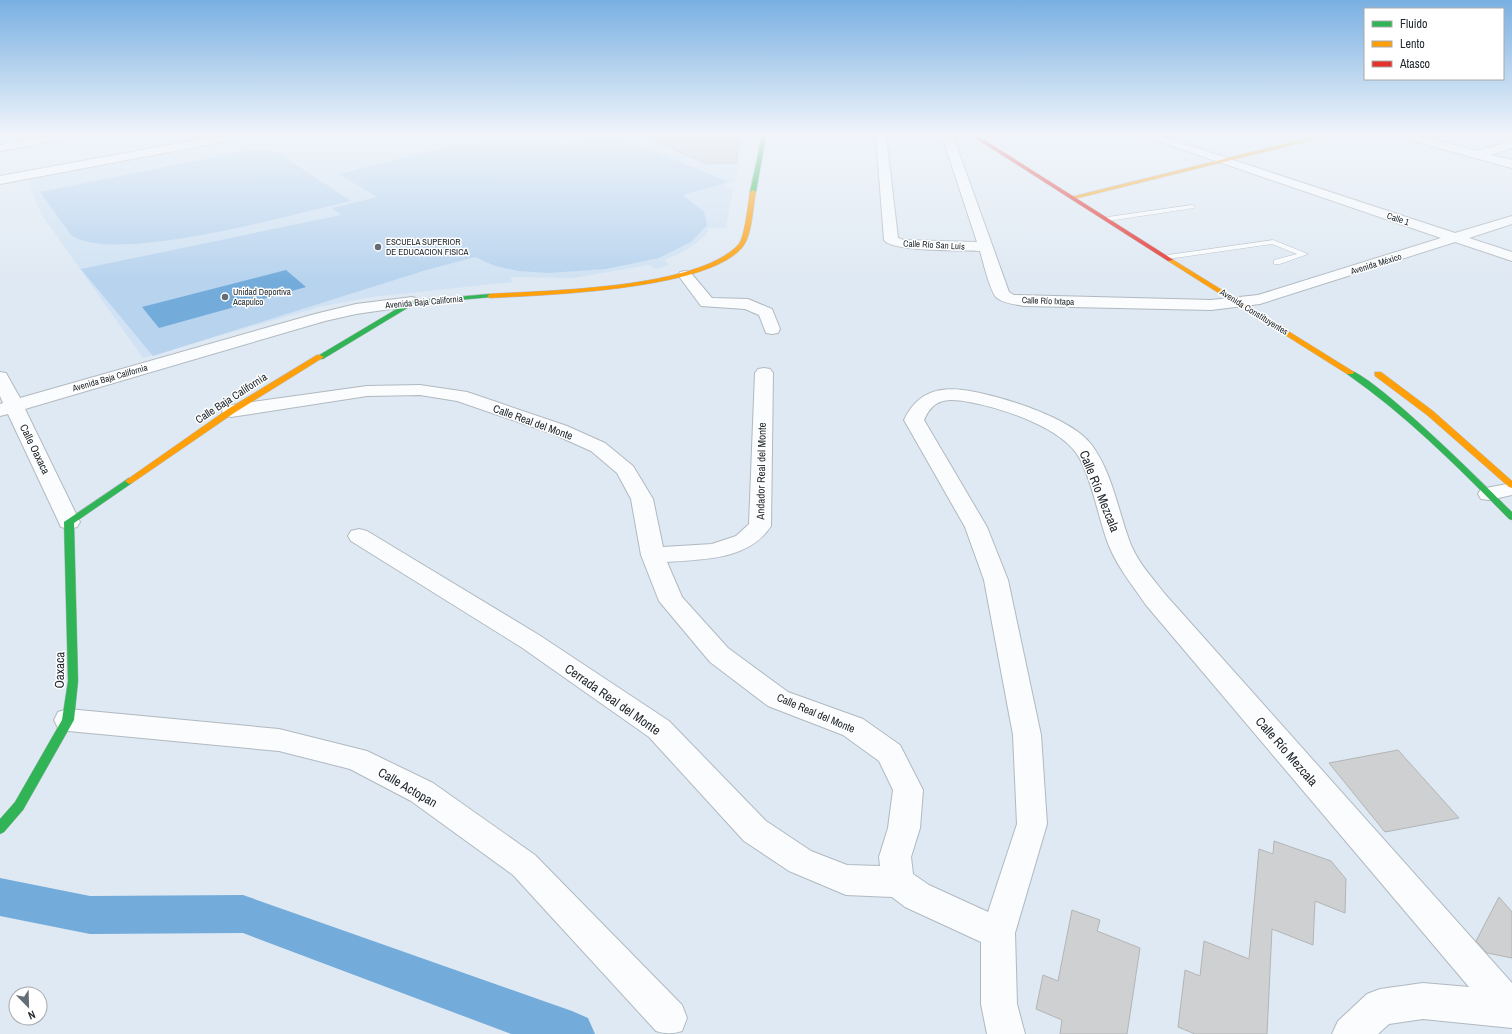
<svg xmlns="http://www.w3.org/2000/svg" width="1512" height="1034" viewBox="0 0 1512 1034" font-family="'Archivo Narrow',sans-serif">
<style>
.built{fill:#d0e2f3}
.green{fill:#b7d3ee}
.water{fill:#73abda}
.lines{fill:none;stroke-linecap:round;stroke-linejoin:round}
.canal{fill:#73abda;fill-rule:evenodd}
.building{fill:#ced0d1;stroke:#b3b5b5}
.lane-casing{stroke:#b1b9c0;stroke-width:1}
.street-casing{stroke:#b1b9c0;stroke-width:2}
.fast-casing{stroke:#b1b9c0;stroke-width:1}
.slow-casing{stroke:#b1b9c0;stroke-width:1}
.jam-casing{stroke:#b1b9c0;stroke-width:1}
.lane{fill:#fafcfd;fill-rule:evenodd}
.street{fill:#fafcfd;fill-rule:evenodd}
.fast{fill:#30b455;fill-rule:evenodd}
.slow{fill:#ff9f0a;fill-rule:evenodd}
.jam{fill:#e5322d;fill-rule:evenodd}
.poi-dot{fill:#646c74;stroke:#fff;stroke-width:1.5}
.labels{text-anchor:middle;stroke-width:3;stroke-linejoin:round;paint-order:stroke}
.far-street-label{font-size:9px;fill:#22292f;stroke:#fff}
.far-poi-label{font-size:9px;fill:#22292f;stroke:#fff;text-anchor:start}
.street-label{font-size:11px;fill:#22292f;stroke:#fff}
.near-street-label{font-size:13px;fill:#22292f;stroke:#fff}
</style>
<rect width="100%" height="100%" fill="#dfe9f3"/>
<path class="built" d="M 249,136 L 538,136 L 554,140 L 573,136 L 629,136 L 739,180 L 724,185 L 733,189 L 726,228 L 709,228 L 706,235 L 696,243 L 685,251 L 664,260 L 670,265 L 655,269 L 649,265 L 574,278 L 511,277 L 512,282 L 372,297 L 323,306 L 143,358 L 41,214 L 33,194 L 29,179 Z
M 631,136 L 742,136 L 737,177 L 687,159 Z"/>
<path class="green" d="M 605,136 L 616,136 L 729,182 L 683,195 L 704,212 L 707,225 L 691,242 L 659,258 L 606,269 L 549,273 L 519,271 L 495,266 L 475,257 L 423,271 L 153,356 L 81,269 L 341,215 L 332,208 L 377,197 L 339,174 L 456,145 L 508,142 L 566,145 Z
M 263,149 L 278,153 L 351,201 C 297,213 114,266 71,235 L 40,192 L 241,152 Z"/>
<path class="water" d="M 286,270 L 306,287 L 159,328 L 142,307 Z"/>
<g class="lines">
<path class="canal" d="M 0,878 L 90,896 L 243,895 L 572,1011 L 588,1018 L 595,1034 L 511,1034 L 243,933 L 90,934 L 0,916 Z"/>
</g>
<path class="building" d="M 642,136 L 740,136 L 736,163 L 706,163 Z
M 1398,750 L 1459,818 L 1385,832 L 1329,763 Z
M 1274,841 L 1331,861 L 1346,879 L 1345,913 L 1315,901 L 1313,945 L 1272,929 L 1267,1034 L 1195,1034 L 1178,1027 L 1185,970 L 1200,976 L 1204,941 L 1249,959 L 1259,849 L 1273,854 Z
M 1499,897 L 1512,912 L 1512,958 L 1487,953 L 1476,941 Z
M 1072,910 L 1100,920 L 1097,931 L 1140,948 L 1127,1034 L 1060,1034 L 1062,1020 L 1036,1009 L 1043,975 L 1058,981 Z"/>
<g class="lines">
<g class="lane-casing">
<path id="lane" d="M 1192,205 L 1195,207 L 1194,208 L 1108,221 L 1105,219 L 1108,217 Z
M 1273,240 L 1308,254 L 1280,264 L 1274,264 L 1274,260 L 1297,254 L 1272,244 L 1168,259 L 1164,257 L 1168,255 Z"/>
</g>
<g class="street-casing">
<path id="street" d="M 46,136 L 72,136 L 67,139 L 0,151 L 0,145 Z
M 218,136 L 243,136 L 238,139 L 0,184 L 0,176 Z
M 876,136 L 886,136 L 898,238 L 904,240 L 977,242 L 942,136 L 953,136 L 1009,292 L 1014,295 L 1211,300 L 1258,295 L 1441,238 L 1143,136 L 1160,136 L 1455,233 L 1512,216 L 1512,224 L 1469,238 L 1512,252 L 1512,261 L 1455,242 L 1260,304 L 1211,310 L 1024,306 C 1015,304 1005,304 997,298 C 990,292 983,261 980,251 C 963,250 892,252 884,240 Z
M 1401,136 L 1421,136 L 1477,151 L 1512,141 L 1512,148 L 1490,155 L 1512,160 L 1512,168 L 1402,138 Z
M 685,271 L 690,272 L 712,298 L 748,299 L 772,309 L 780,329 L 778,333 L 772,334 L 766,333 L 759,315 L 745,309 L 701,306 L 678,275 L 680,272 Z
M 412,297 L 418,299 L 420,302 L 418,305 L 356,314 L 325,321 L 25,409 L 80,522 L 77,527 L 69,529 L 61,527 L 8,414 L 0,416 L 0,404 L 3,403 L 0,396 L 0,372 L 6,373 L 20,398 L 315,314 L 356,304 Z
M 764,368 L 770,369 L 773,373 L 771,526 C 749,560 704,559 667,562 L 682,597 L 728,648 L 788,692 L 863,719 L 900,745 L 923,790 L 920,828 L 911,857 L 913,874 L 929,885 L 988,912 L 1017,824 L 1013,735 L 984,580 L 965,527 L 904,420 C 918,391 940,386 970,391 C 1003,397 1070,417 1091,444 C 1113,473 1118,512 1131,545 C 1139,564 1152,577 1164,593 L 1512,983 L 1512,1028 L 1423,1019 L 1389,1024 L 1378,1034 L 1332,1034 L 1338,1021 L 1367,994 L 1380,989 L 1423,983 L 1469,987 L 1146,605 C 1133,586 1118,568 1109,546 C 1098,518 1094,486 1080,459 C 1064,428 1002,408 969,402 C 948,398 933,398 924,420 L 987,527 L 1008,580 L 1041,735 L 1047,824 L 1015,933 L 1017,1004 L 1025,1034 L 987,1034 L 981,1004 L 981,942 L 905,907 L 892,897 L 846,895 L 789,871 L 744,841 L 649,737 L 521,647 L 351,541 L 348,536 L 351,531 L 359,529 L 367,531 L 539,635 L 669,721 L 766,821 L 811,851 L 847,865 L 880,866 L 879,857 L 888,828 L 893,790 L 879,761 L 843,735 L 768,706 L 710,662 L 659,601 L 641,555 L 631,499 L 617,473 L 591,451 L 553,434 L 457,401 L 420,395 L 367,396 L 231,417 L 224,415 L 222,411 L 224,407 L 231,405 L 367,386 L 420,385 L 467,392 L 567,426 L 605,443 L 633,466 L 653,499 L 663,547 L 712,544 L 736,536 L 749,524 L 755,373 L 758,369 Z
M 1512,483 L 1512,495 L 1489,500 L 1481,499 L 1478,494 L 1481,489 Z
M 68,709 L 279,729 L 367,751 L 433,783 L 535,855 L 682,1005 L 687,1018 L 682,1031 C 673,1034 665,1034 656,1031 L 513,875 L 411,801 L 350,769 L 279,751 L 68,731 L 58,728 L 54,720 L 58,712 Z"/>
</g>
<g class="fast-casing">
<path id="fast" d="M 762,136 L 766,136 L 756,192 L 753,194 L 750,192 Z
M 490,294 L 492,295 L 492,297 L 414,304 L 323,359 L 320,359 L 316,357 L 410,301 Z
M 1347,370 C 1367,367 1492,492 1512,512 L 1512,520 L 1509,519 C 1458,467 1407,416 1347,374 Z
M 129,478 L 132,479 L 133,481 L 132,483 L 74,523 L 78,681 L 74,720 L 23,810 L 4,832 L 0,834 L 0,819 L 15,802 L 62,720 L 68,681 L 64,522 Z"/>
</g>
<g class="slow-casing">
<path id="slow" d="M 1318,136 L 1328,136 L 1074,199 L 1071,197 Z
M 753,190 L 756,192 C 753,206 752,234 744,245 C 713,290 544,295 490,298 L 487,296 L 490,294 C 550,290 695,289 738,245 C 745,238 748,203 750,192 Z
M 1168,259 L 1172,259 L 1354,372 L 1353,374 L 1347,374 L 1168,261 Z
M 317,355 L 320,355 L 324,357 L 234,413 L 132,483 L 129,484 L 125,481 L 228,409 Z
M 1375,372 L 1381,372 L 1433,411 L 1512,481 L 1512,488 L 1509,487 L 1427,415 L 1375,376 Z"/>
</g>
<g class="jam-casing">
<path id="jam" d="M 978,136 L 1172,259 L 1173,260 L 1168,261 L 972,136 Z"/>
</g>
<use href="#lane" class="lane"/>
<use href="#street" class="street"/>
<use href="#fast" class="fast"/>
<use href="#slow" class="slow"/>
<use href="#jam" class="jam"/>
</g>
<linearGradient id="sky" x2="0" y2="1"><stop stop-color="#79b0e2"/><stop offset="0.48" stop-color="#f1f5fa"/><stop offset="1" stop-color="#f1f5fa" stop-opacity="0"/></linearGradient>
<rect width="1512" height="281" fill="url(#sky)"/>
<g class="poi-dot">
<circle cx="378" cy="247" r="4"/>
<circle cx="225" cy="297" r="4"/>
</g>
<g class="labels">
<g class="far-street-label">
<text transform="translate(1398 219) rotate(18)" y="3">Calle 1</text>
<text transform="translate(934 245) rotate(3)" y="3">Calle Río San Luis</text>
<text transform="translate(1376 264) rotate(-17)" y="3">Avenida México</text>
<text transform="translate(1048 301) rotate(2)" y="3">Calle Río Ixtapa</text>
<text transform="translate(424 302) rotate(-5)" y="3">Avenida Baja California</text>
<text transform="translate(1254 312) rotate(32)" y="3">Avenida Constituyentes</text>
<text transform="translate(110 378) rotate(-16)" y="3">Avenida Baja California</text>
</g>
<g class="far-poi-label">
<text x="386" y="245">ESCUELA SUPERIOR<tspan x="386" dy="10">DE EDUCACION FISICA</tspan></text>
<text x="233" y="295">Unidad Deportiva<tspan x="233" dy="10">Acapulco</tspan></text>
</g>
<g class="street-label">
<text transform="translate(231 398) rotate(-33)" y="4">Calle Baja California</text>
<text transform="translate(533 422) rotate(20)" y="4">Calle Real del Monte</text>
<text transform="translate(35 449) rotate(64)" y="4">Calle Oaxaca</text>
<text transform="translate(761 471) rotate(-89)" y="4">Andador Real del Monte</text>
<text transform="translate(816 713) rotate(23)" y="4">Calle Real del Monte</text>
</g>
<g class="near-street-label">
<text transform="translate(1100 491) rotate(68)" y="5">Calle Río Mezcala</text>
<text transform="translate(59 670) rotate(-89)" y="5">Oaxaca</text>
<text transform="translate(613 699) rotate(35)" y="5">Cerrada Real del Monte</text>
<text transform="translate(1287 751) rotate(49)" y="5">Calle Río Mezcala</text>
<text transform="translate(408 787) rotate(30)" y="5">Calle Actopan</text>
</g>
</g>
<rect x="1364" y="8" width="140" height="72" fill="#ffffff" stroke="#a7a9ac"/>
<rect x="1372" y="21" width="20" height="6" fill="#30b455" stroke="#a7a9ac"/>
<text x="1400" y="28" font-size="12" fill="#22292f">Fluido</text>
<rect x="1372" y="41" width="20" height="6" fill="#ff9f0a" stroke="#a7a9ac"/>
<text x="1400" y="48" font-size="12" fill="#22292f">Lento</text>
<rect x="1372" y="61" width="20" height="6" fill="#e5322d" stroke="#a7a9ac"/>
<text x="1400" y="68" font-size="12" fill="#22292f">Atasco</text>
<g transform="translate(28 1006) rotate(157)"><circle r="19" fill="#ffffff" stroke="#a7a9ac"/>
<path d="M0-3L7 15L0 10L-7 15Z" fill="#646c74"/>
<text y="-6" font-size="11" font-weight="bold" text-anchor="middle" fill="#22292f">N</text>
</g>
</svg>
